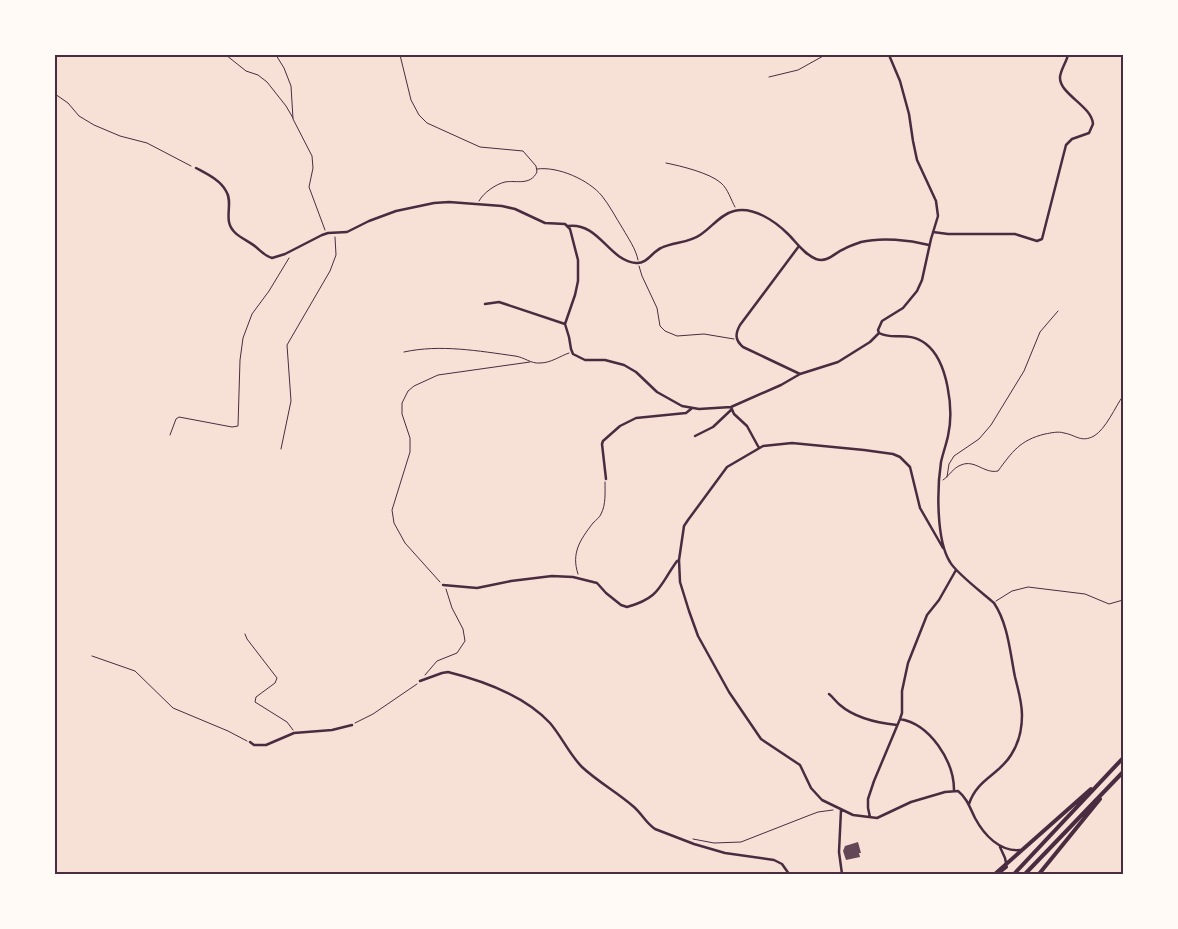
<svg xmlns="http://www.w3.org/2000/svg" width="1178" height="929" viewBox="0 0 1178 929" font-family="Mulish,sans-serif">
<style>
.building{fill:#644757}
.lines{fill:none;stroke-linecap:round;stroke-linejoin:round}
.path{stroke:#4a2c40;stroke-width:1}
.minor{stroke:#4a2c40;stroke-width:2.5}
.trunk{stroke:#4a2c40;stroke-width:4}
.neatline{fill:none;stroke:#4a2c40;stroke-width:2}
</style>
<rect width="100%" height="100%" fill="#f7e1d7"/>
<path class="building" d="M 858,842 L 861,853 L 859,853 L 860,857 L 846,860 L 843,851 L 845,846 Z"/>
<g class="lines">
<path class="path" d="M 226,55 L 246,71 L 258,75 L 267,82 L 286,106 L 293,118
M 276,55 L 284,68 L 291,86 L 293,119 L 312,156 L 313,168 L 309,187 L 325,230
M 400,55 L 411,100 L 419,115 L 427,123 L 480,147 L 523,151 L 536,166 L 537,172 C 530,186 517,180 505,182 C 496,184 483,193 479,201
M 769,77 L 798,70 L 825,55
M 55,94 L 68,103 L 79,116 L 94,125 L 120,136 L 147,143 L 191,166
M 666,163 C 681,166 710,173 721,183 C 728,189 731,200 735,207
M 537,169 C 558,166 589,180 602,196 C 610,206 616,218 623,229 C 628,238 636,249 638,260
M 639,266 L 642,276 L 657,308 L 660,326 L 665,331 L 677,336 L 704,334 L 734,339
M 55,323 L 56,321
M 404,352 C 440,344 479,351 515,356 C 524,357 531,364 540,363 C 551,363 560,356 569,353
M 170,435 L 176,419 L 179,417 L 232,427 L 238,426 L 240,360 L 243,338 L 252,314 L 269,291 L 289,258
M 281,449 L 291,401 L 287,345 L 330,271 L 336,255 L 335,237
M 947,477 L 949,464 L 954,456 L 979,439 L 991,425 L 1024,371 L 1040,332 L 1058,311
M 943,480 C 949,476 953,468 961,465 C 975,459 984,474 998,471 C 1012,452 1020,440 1045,434 C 1051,433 1058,431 1064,433 C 1076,435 1081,443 1094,436 C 1106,429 1115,407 1123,396
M 578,574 C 571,553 580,540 593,523 C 596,520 600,517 601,514 C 606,505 605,492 605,482
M 440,582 L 405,543 L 394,523 L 392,510 L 410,452 L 410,438 L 402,414 L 402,403 L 408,391 L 414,386 L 438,375 L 530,362
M 996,601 L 1012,591 L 1028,587 L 1085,594 L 1109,604 L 1123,600
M 245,634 L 247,639 L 277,678 L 275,683 L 256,697 L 255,702 L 287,722 L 293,730
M 92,656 L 135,671 L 173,708 L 228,731 L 247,741
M 425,675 L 437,661 L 457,653 L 465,641 L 463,629 L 452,608 L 446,589
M 355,723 L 373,714 L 417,684
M 693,839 L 714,843 L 741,842 L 810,815 L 818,812 L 833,810"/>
<path class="minor" d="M 889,55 L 900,81 L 909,114 L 913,141 L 917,160 L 936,201 L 938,216 L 931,239 L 922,280 L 917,291 L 903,308 L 882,321 L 878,330 L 879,333 C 893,341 908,330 926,344 C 948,361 954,410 948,436 C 946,445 943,453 941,462 C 937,488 936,540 950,562 C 956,573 984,594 994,603 C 1008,624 1010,652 1015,677 C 1018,689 1022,702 1022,715 C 1022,729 1019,743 1011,755 C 999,775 977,779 969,804
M 196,168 C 207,174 220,180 226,191 C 232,200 227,212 229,222 C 232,236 247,239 256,247 C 262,252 265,256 272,258 L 285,254 L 322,235 L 328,233 L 347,232 L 369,221 L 396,211 L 434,203 L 449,202 L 502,206 L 515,209 L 545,223 L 565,224 L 570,229 L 578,260 L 578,281 L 575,295 L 565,324 L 569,337 L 571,349 L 573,354 L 585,360 L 605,360 L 624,365 L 636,372 L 657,392 L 682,406 L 699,409 L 731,407 L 781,385 L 800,374 L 838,362 L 870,342 L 879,333
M 568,226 C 599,222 609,261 636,263 C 647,264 652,252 661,248 C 673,242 689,243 700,235 C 711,228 721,214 734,211 C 753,206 775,221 788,234 C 797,243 804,254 816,259 C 828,263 834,253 844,249 C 849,246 856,244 861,242 C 882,237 909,240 929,245
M 933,232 L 948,234 L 1015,234 L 1037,241 L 1042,239 L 1066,145 L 1072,139 L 1089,133 L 1093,124 C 1092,106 1059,94 1060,77 C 1061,69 1066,63 1068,55
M 799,246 L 740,325 C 735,334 735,340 743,347 L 800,374
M 485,304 L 499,302 L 565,324
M 731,407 L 734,414 L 747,426 L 759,448
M 695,436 L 713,427 L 731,410
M 606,479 L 602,444 L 603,441 L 620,426 L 636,418 L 686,413 L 691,409
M 943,548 L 920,508 L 910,467 L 900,457 L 893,454 L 864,450 L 792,443 L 763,446 L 727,467 L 688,520 L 684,526 L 679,560 L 680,582 L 689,611 L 698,636 L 729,692 L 761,739 L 800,765 L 811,788 L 822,800 L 853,815 L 877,818 L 911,802 L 945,792 L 958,791 C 967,798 970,808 975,818 C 984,835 1000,852 1020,850
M 443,585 L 477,588 L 511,581 L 552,576 L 573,577 L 597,583 L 606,593 L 621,605 L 627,607 C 660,598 659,586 677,561 L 679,560
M 420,681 L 442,673 L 448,672 C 484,681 524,695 550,723 C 562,737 569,754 582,767 C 598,782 617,792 634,807 C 642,814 646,823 655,829 L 694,844 L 725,853 L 774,860 L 782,864 L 789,874
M 829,694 C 833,697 836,702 840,705 C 855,718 878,723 897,725
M 900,719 C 930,724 954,761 954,790
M 250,742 L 254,745 L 266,745 L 294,733 L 332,730 L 352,725
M 841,810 L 839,852 L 842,874
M 870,817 L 868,808 L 868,799 L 874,781 L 900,719 L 902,713 L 902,691 L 908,663 L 927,615 L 939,600 L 956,570
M 1000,847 L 1005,858 L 1006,863"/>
<path class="trunk" d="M 995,874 L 1091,789
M 997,874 L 1006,867
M 1014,874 L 1123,758
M 1025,874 L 1123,772
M 1039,874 L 1100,799"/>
</g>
<rect width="1178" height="929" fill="none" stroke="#fffaf5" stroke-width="112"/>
<rect x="56" y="56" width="1066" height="817" class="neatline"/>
</svg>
